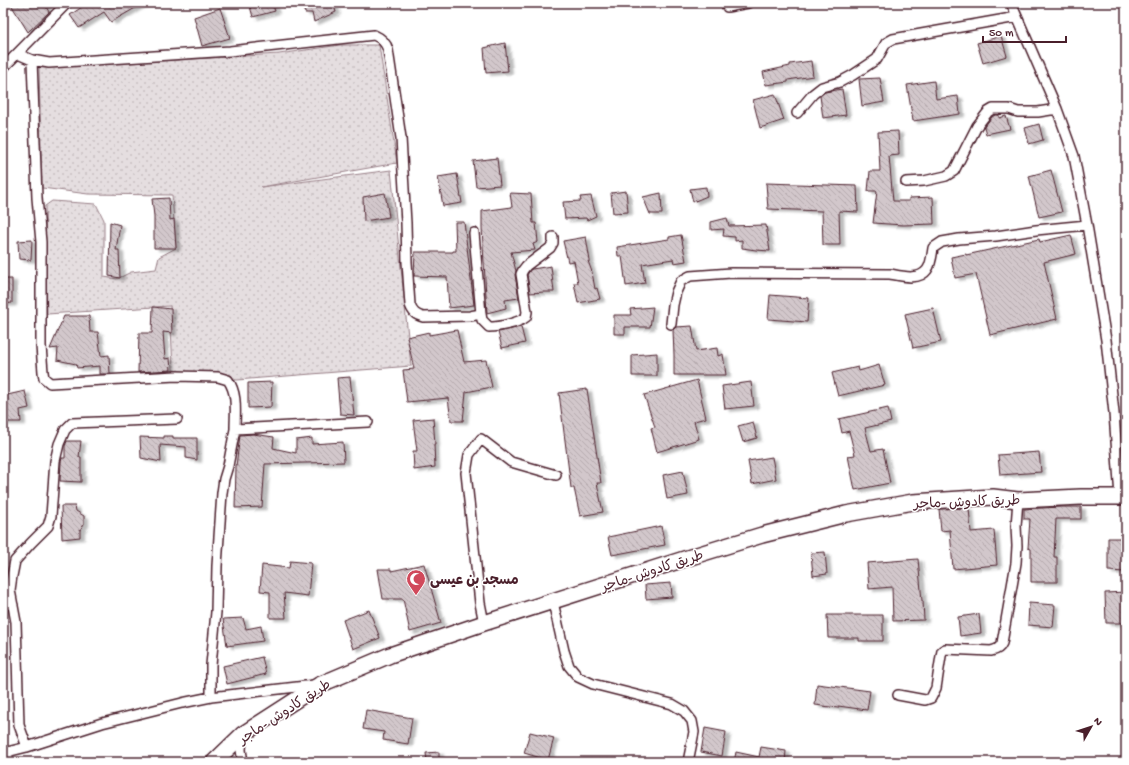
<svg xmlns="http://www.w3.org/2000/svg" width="1129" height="765" viewBox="0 0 1129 765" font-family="'Gochi Hand','Playpen Sans Arabic',sans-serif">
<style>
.park{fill:url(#park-dots);stroke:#987e86}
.building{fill:url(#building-back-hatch);stroke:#4a1f2b;filter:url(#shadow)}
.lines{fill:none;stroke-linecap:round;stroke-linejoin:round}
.minor-casing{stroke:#4a1f2b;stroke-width:12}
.trunk-casing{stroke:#4a1f2b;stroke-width:18}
.minor{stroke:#fff;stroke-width:9}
.trunk{stroke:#fff;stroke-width:15}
.labels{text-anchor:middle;stroke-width:3;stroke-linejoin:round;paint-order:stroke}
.street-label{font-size:14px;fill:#4a1f2b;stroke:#fff}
.poi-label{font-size:14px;font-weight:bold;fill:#4a1f2b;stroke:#fff;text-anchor:start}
</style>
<defs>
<pattern id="park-dots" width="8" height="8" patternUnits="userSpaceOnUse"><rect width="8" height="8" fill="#e5dee0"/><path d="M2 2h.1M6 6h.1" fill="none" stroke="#c6bec0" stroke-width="1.8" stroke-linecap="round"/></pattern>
<pattern id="building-back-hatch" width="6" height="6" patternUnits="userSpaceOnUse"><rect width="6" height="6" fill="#d2c7cb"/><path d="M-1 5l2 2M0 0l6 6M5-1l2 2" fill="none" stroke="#b6aaae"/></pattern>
<filter id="shadow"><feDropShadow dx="4.5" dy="2.5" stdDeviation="1" flood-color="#0004"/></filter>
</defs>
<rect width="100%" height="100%" fill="#fff"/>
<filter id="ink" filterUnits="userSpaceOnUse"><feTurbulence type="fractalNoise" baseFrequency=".025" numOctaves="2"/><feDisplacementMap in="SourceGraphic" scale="8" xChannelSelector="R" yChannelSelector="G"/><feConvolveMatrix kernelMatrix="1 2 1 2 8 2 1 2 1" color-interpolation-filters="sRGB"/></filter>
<g filter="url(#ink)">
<path class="park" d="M 340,45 L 379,45 L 397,163 L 261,187 L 391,170 L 411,366 L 237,380 L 173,370 L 170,306 L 47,314 L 45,206 L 52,201 L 96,204 L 104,220 L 104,277 L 117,279 L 131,272 L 156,269 L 159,257 L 176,248 L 172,195 L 88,194 L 42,188 L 39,68 L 279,54 Z"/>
<path class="building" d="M 10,3 L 44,3 L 49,12 L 28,32 Z
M 88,3 L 144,3 L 111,22 L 104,12 L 79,28 L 70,15 Z
M 249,3 L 272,3 L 275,11 L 253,17 Z
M 300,3 L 333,3 L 336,12 L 314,22 L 312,13 L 305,13 Z
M 220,8 L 230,38 L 202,46 L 194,17 Z
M 1001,36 L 1007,56 L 983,63 L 977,43 Z
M 505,43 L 508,71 L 486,73 L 484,48 Z
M 811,61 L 813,76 L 788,80 L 788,82 L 766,85 L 763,72 L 790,66 L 790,64 Z
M 880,78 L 884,102 L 862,106 L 859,79 Z
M 934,81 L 936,99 L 958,96 L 960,114 L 913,121 L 907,85 Z
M 842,89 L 846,115 L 823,118 L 820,96 L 825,92 Z
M 775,94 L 784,120 L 760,128 L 753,100 Z
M 995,115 L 999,115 L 999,118 L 1006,116 L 1010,129 L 986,134 L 984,127 L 992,117 Z
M 1039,124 L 1043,140 L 1029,144 L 1025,128 Z
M 898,131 L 899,155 L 889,156 L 893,201 L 909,201 L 909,198 L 933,197 L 934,224 L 903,225 L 873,223 L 877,191 L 868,191 L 870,171 L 880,171 L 878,132 Z
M 497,158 L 500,185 L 476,187 L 473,161 Z
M 1051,170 L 1062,212 L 1039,217 L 1029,176 Z
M 457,174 L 462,203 L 443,206 L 438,177 Z
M 766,183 L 857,186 L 858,212 L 839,211 L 840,245 L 823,245 L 822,211 L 768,209 Z
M 706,187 L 707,196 L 693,202 L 690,189 Z
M 626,191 L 628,212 L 613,213 L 611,193 Z
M 385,193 L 389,217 L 364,221 L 363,197 Z
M 510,193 L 531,194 L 533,223 L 536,223 L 538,242 L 533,244 L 535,250 L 511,252 L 516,271 L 515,275 L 519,298 L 505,300 L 506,308 L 487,313 L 482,228 L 482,211 L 512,207 Z
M 661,193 L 662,214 L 650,214 L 643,197 Z
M 591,196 L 596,216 L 587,220 L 586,218 L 565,219 L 563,202 L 581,201 L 580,197 Z
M 169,198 L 170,220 L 174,219 L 176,248 L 154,248 L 154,216 L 152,199 Z
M 727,218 L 729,226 L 766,225 L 770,251 L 756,250 L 742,248 L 742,240 L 735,241 L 735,237 L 723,236 L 724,229 L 711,230 L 711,222 Z
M 110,222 L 120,225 L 116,250 L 119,250 L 120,278 L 109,276 Z
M 455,222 L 464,222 L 474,305 L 449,308 L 447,277 L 414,276 L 415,252 L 453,252 L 453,251 L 456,251 Z
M 681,235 L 686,261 L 674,263 L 673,259 L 642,264 L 645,283 L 626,286 L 622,256 L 618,256 L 617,247 L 669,239 L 669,237 Z
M 1071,235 L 1076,254 L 1044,262 L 1057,319 L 990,335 L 976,274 L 955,278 L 951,257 L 966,254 L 966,255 L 1039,239 L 1040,242 Z
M 586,237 L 590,261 L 588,261 L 592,272 L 595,289 L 597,288 L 600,299 L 578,303 L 574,283 L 578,283 L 574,261 L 568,262 L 563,241 Z
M 32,240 L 31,260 L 19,259 L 18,241 Z
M 551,266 L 554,292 L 544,292 L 530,293 L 527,275 L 530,270 L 532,269 Z
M 3,279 L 12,279 L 12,303 L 3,304 Z
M 770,295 L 809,298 L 807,322 L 768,319 Z
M 153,307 L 171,309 L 172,333 L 163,332 L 165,359 L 170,358 L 171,370 L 138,372 L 139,333 L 152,333 Z
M 653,307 L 650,327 L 625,327 L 625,334 L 614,334 L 614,315 L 631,315 L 630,309 Z
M 933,308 L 941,342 L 913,348 L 905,314 Z
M 64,316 L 89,316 L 90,332 L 98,332 L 101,356 L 109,355 L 110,374 L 100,374 L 100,366 L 77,368 L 76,364 L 57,360 L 58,348 L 50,349 Z
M 692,326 L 696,351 L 717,348 L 718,356 L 723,354 L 726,375 L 674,375 L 674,355 L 673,330 L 676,327 Z
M 521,327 L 525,343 L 502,348 L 498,332 Z
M 457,330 L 464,362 L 486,360 L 492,387 L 466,392 L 463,421 L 451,421 L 448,398 L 407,402 L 403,370 L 414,369 L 407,337 L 429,332 L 429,335 Z
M 657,353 L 657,376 L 632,376 L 632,355 Z
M 879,365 L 885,385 L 838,396 L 832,373 L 858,367 L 859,371 Z
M 350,377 L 354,415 L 340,414 L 337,378 Z
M 697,380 L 706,418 L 694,421 L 699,439 L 657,452 L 651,428 L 655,427 L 644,395 Z
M 272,382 L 271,407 L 248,408 L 248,383 Z
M 751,382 L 754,406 L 725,409 L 722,386 Z
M 587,389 L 601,483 L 597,483 L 603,512 L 580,516 L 574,488 L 571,488 L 559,393 Z
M 25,391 L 29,408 L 20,410 L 21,422 L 4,422 L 3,396 Z
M 888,408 L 891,422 L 865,428 L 871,451 L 883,449 L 890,483 L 855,490 L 848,456 L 855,455 L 849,431 L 842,433 L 839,419 Z
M 433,418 L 435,444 L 434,444 L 435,467 L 414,470 L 413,451 L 417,451 L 413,420 Z
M 753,422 L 757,438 L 743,442 L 738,426 Z
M 253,434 L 274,437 L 273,448 L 296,453 L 296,440 L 312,438 L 312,444 L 343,442 L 344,462 L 265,464 L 262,507 L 235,508 L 236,466 L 240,435 Z
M 164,436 L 173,436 L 173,438 L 197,438 L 197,460 L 186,458 L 186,447 L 160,445 L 161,462 L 141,458 L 140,437 L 164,438 Z
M 67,441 L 81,441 L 79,457 L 81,457 L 81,482 L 60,481 L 61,462 L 62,458 L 65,458 L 65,446 Z
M 1039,452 L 1041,472 L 1000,475 L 998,455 Z
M 772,457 L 776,479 L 752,484 L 748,461 Z
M 683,471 L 688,495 L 667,499 L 663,475 Z
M 61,506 L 75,506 L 76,511 L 84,516 L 84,524 L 80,530 L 80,537 L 62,539 Z
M 1060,507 L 1081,507 L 1081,519 L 1056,519 L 1054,557 L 1057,557 L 1057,582 L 1031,582 L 1031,549 L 1028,548 L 1030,519 L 1024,519 L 1024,509 Z
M 969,508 L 971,532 L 994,530 L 997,565 L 953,569 L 950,530 L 941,531 L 939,509 Z
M 661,526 L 665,545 L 612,555 L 608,537 Z
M 1108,538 L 1126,538 L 1126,572 L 1108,571 Z
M 825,552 L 827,574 L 813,576 L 811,553 Z
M 918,559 L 922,601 L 923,601 L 924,620 L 893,621 L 892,587 L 869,589 L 867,563 Z
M 290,561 L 311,563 L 308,596 L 284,593 L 286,618 L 270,618 L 270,592 L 260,591 L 262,565 L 289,568 Z
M 424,564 L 441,623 L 410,632 L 403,599 L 383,599 L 378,569 L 391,569 L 391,571 Z
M 671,583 L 672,597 L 646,599 L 645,585 Z
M 1126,592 L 1126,623 L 1106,623 L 1105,593 Z
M 1029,603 L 1055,605 L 1053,627 L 1028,625 Z
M 369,610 L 380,638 L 353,649 L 343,620 Z
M 979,614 L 981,633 L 960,636 L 958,617 Z
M 827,615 L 883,615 L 883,641 L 859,641 L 859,638 L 828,638 Z
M 243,618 L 246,629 L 261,626 L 263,641 L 227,646 L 223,619 Z
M 262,657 L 266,674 L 227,684 L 223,666 Z
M 817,684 L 870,691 L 867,710 L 838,706 L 838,708 L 815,705 Z
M 366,710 L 412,718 L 408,744 L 383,740 L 384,732 L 363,729 Z
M 705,728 L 726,732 L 722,756 L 701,752 Z
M 530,732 L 554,738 L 548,760 L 524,753 Z
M 761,747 L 786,751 L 785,762 L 734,762 L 736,752 L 759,757 Z
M 439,752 L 439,762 L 427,762 L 426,753 Z"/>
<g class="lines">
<g class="minor-casing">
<path id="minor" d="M 1011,3 L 1057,109 L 1074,156 L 1087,225 L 1106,340 L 1114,413 L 1120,497
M 727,7 L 748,3
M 18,54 L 32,60 L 49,63 L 230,51 L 374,35 C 381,38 386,42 388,50 L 401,138 L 406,223 L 407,262 L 410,305 C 413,313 416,315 423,317 L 470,316 L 481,314 L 474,233
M 32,60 L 37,198 L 41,242 L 41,346 L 43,372 L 44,378 L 50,383 L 176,376 L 218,377 L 228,380 C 238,394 235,412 235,429
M 3,68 L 67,3
M 797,113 L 813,94 L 822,87 L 840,82 L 853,75 L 877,59 L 886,43 L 893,39 L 1017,17
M 906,182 L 924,181 L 946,176 L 954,171 L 977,126 L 988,112 L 993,109 L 1009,109 L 1018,112 L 1038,112 L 1057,109
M 481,314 L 482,320 L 489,327 C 498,327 519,323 526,317 L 527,312 L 521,274 L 523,270 L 526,266 L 550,248 L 553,243 L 553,237
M 671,324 L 673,305 L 676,292 L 681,281 L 690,276 L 731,273 L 890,274 C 901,276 919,281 927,270 C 931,265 932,255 933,248 L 942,242 L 959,239 L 996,236 L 1036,230 L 1087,225
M 553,602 L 564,651 L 569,666 L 578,677 L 593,684 L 672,704 L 684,711 L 692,721 L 694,732 L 688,762
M 3,603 L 13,605
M 484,623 L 480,603 L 466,473 L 469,455 L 481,439 L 511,462 L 556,475
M 898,695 L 925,700 L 931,698 L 936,688 L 941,656 L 942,651 L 945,649 L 991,651 C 997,650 1000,648 1002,643 L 1016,563 L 1017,546 L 1016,526 L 1018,500
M 211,697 L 211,665 L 216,612 L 217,566 L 222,493 L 224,479 L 228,466 L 235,429 L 368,422
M 242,736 L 241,750 L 243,762
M 27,747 L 19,725 L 16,622 L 10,590 L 12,576 L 15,561 L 31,543 L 48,526 L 51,516 L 55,461 L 59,444 L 65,430 L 72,423 L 177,419
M 7,752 L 9,762
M 3,753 L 27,747 L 102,723 L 182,703 L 211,697 L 314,685"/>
</g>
<g class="trunk-casing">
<path id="trunk" d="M 214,762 L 243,734 L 319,685 L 390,655 L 484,623 L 700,554 L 762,535 L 846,514 L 913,502 L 993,497 L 1018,500 L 1081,497 L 1126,497"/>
</g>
<use href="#minor" class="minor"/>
<use href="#trunk" class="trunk"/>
</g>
</g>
<defs>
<g id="mosque-pin" transform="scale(1)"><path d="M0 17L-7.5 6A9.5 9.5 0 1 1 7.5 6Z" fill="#d1495b" stroke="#fff"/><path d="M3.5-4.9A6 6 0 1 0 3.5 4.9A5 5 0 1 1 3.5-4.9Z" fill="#fff"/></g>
</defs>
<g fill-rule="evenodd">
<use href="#mosque-pin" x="416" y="579"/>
</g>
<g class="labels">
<g class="street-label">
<text transform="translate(967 501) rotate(-2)" y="5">طريق كادوش -ماجر</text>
<text transform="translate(652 570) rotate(-18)" y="5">طريق كادوش -ماجر</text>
<text transform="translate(284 711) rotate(-33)" y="5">طريق كادوش -ماجر</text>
</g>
<g class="poi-label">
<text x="430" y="584">مسجد بن عيسى</text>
</g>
</g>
<rect width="1129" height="765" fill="none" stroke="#fff" stroke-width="16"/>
<rect x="8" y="8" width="1113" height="749" fill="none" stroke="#4a1f2b" stroke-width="1.5" filter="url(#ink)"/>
<g transform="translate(1091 727) rotate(51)" stroke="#ffffff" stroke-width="3" paint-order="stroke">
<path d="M0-3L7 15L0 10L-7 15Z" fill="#4a1f2b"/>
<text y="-6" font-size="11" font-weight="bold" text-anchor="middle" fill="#4a1f2b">N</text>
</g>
<path d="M983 36v6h83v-6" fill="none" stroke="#4a1f2b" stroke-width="2"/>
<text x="989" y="36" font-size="12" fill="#4a1f2b" stroke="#ffffff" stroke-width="3" paint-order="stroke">50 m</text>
</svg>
